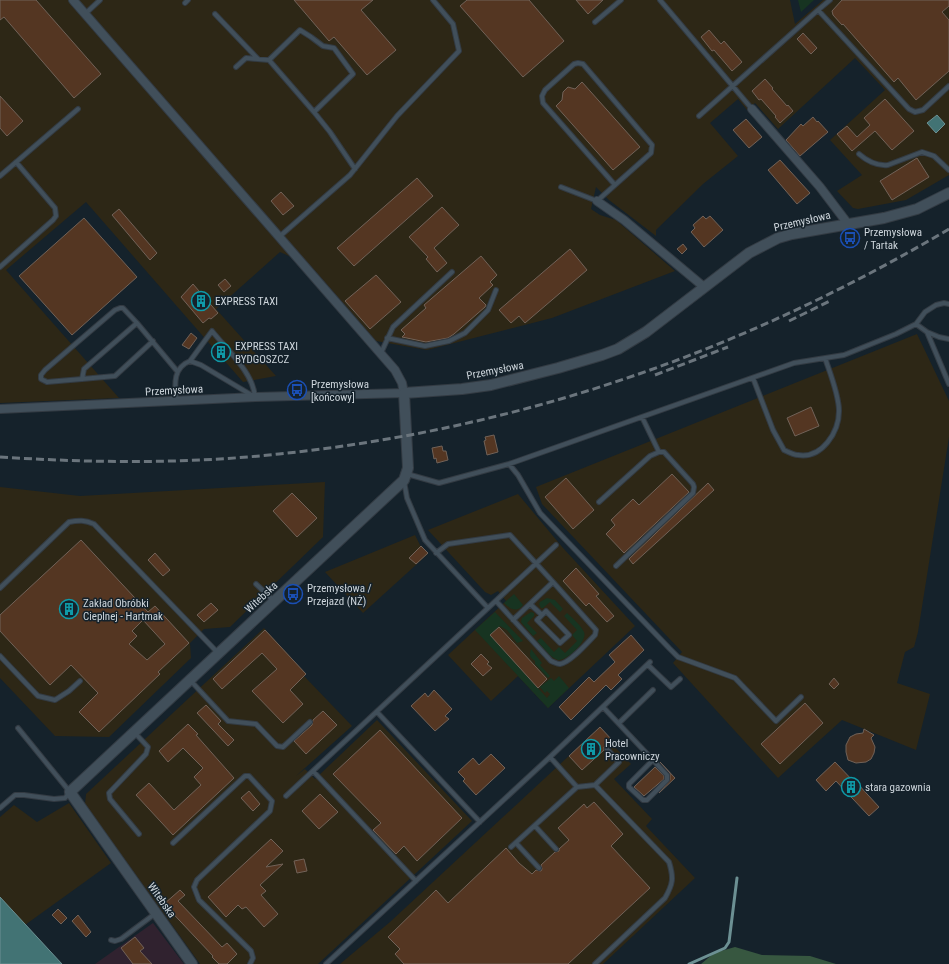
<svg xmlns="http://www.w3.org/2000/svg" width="949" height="964" viewBox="0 0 949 964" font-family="'Roboto Condensed',sans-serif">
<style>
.commercial{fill:#30222f}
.industrial{fill:#2d2716}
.green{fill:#173421}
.forest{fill:#375740}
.water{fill:#427374;stroke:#6c9093}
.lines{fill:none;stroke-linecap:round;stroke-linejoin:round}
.stream{stroke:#6c9093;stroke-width:3}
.building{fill:#543622;stroke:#716258;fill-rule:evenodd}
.service-casing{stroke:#333b43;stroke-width:6}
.minor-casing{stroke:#333b43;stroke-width:10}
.tertiary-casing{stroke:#333b43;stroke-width:12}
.service{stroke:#414f5a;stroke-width:4}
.minor{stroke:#414f5a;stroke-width:8}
.tertiary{stroke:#414f5a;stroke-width:10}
.rail{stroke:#6b757d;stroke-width:3;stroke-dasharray:8 4;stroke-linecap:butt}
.labels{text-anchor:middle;stroke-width:3;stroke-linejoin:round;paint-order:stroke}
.street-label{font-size:11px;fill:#cdd5db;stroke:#15222b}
.poi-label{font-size:11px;fill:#cdd5db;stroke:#15222b;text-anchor:start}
</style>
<rect width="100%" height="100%" fill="#15222b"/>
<path class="commercial" d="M 153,923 L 184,964 L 95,964 Z"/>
<path class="industrial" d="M 0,0 L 790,0 L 795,24 L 823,0 L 949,0 L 949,175 L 906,200 L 858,209 L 853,208 L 837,191 L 862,175 L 830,140 L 885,90 L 855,58 L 778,129 L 755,103 L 747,110 L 738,99 L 710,123 L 738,156 L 703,184 L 656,230 L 656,236 L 609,200 L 596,187 L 591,209 L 600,215 L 616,220 L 675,271 L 552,318 L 427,350 L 376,341 L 311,266 L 280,252 L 216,309 L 276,376 L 243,382 L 86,202 L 6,270 L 119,398 L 0,403 Z
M 917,334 L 949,401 L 949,437 L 918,632 L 914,647 L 905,652 L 897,683 L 930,694 L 916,750 L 842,720 L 778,778 L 673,663 L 682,652 L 542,504 L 536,487 Z
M 325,482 L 323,537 L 230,627 L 204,629 L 190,643 L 191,658 L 109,737 L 55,736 L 0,678 L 0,487 L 80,496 Z
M 518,494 L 563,548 L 635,626 L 548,708 L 518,676 L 491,701 L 448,655 L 506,601 L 498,591 L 491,595 L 485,592 L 428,530 Z
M 415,535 L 420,545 L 428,554 L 363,613 L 325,572 Z
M 264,628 L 306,674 L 304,676 L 352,726 L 296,776 L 305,769 L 315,779 L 377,720 L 472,821 L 318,964 L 200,964 L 85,804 L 86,794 Z
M 600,727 L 611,743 L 631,764 L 614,779 L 652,819 L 646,826 L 695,878 L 603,964 L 340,964 L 390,922 Z
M 69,803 L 111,863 L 25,925 L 0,897 L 0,817 L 14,805 L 37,822 Z"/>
<path class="green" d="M 798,0 L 814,0 L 801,12 Z
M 514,594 L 523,605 C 517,613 510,609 504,603 Z
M 547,598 L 555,600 L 563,609 L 560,612 L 550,602 L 543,608 L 541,608 L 539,604 L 540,602 Z
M 495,612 L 523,641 L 517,643 L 507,630 L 500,626 L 490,635 L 547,698 L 550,694 L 547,691 L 545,693 L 540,687 L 551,678 L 554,681 L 559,676 L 569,688 L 548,708 L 475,630 Z
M 531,612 L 534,613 L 534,616 L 527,623 L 537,633 L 533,636 L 521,622 L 522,618 Z
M 567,613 C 572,618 581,625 584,632 C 588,641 567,661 558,660 C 550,658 543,646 537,641 L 541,638 L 554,652 L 559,647 L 565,653 L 577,641 L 572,635 L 577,630 L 564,616 Z
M 531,649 L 542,663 L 540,665 L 550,676 L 548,678 L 535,664 L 535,661 C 530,657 529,656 531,649 Z"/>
<path class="forest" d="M 735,947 L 762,955 L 810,956 L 836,964 L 701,964 L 714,953 Z"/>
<path class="water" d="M 937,115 L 945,124 L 936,133 L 927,123 Z
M 0,897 L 62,964 L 0,964 Z"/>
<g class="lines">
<path class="stream" d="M 689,964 L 725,948 L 729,942 L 737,878"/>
</g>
<path class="building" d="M 0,0 L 36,0 L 101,74 L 74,98 L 4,17 L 0,20 Z
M 294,0 L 373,0 L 361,10 L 396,50 L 367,75 L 334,37 L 329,41 Z
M 467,0 L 529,0 L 564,41 L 523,77 L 460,6 Z
M 576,0 L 603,0 L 588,14 Z
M 842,0 L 949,0 L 949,6 L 942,12 L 949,20 L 949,71 L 916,100 L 898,78 L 894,82 L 843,24 L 842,25 L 833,15 L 832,11 Z
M 709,30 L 721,44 L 724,41 L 742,62 L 732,71 L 714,50 L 712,51 L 701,37 Z
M 803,33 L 817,48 L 811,54 L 797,39 Z
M 765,79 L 773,88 L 772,89 L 787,106 L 788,105 L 793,111 L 780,123 L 775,117 L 776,116 L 761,99 L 759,100 L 752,91 Z
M 582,82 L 640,147 L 613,170 L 556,106 L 562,100 L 563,92 L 568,87 L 575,89 Z
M 0,96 L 23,121 L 7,136 L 0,128 Z
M 885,99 L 914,131 L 892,150 L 875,131 L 852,151 L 837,134 L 847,126 L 857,137 L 870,125 L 864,118 Z
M 813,117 L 817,122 L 818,121 L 828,132 L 800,156 L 786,140 L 801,124 L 803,126 Z
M 746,119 L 762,137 L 749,148 L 733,130 Z
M 917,158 L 929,177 L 892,200 L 880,181 Z
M 780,160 L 810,193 L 797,204 L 768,170 Z
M 417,178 L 433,196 L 354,266 L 337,248 Z
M 281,192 L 294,206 L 283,215 L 271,201 Z
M 442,207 L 459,225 L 434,248 L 447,263 L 437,272 L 426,259 L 428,257 L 409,237 Z
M 119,209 L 157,253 L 150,260 L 112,215 Z
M 703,216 L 706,219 L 710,216 L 723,230 L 704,247 L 691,232 L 695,228 L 693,225 Z
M 84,218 L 137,277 L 72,335 L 19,276 Z
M 683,244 L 687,249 L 682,254 L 677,249 Z
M 570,249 L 587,270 L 525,323 L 519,316 L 511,323 L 499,310 Z
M 481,256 L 497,275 L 490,282 L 493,285 L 479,298 L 486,305 L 485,307 L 454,334 L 448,338 L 426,342 L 402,337 L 405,334 L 401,330 L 426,308 L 424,305 Z
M 376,275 L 401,302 L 370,329 L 345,301 Z
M 225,279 L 231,286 L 224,292 L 218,285 Z
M 193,284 L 218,313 L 211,319 L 209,318 L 203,323 L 181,297 Z
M 191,333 L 197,338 L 189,349 L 182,345 Z
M 811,407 L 819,426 L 795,436 L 787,418 Z
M 494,435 L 498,452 L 487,455 L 484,441 L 486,440 L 485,437 Z
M 442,446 L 443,451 L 446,451 L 448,460 L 437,463 L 436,458 L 434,459 L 432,448 Z
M 672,474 L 689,492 L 624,553 L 606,534 L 615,525 L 611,520 L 633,499 L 639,505 Z
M 566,478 L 594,510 L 573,529 L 545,497 Z
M 708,483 L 714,490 L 633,564 L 629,559 Z
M 292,493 L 317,518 L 297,537 L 273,511 Z
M 81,540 L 148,612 L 155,606 L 189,643 L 158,672 L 160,674 L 99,732 L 79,712 L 98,693 L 71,665 L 50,685 L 0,631 L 0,615 ZM 143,620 L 165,644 L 147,660 L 129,644 L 137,636 L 132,631 Z
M 421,546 L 428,553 L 416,564 L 409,558 Z
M 155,553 L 170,570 L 163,576 L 148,560 Z
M 576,568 L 599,594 L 596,596 L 614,616 L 607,622 L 589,603 L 586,606 L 563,581 Z
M 211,603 L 218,610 L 204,622 L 197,615 Z
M 499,627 L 547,679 L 538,688 L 490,635 Z
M 265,630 L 306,674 L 290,690 L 303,704 L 283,723 L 252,691 L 277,669 L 262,653 L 222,689 L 213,679 Z
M 631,635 L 644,650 L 618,675 L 622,679 L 611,690 L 606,685 L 571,720 L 559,707 L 589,677 L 594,682 L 615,662 L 609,655 Z
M 481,654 L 489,662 L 487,664 L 492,668 L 483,676 L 471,664 Z
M 834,678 L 839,684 L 834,689 L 829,684 Z
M 434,690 L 452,709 L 445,716 L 449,719 L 435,731 L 411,706 L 425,693 L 428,697 Z
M 805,703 L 823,723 L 780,764 L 761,744 Z
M 206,705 L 221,721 L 218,724 L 234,740 L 228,746 L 197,713 Z
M 323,711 L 337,725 L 306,754 L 294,741 L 312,725 L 313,720 Z
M 188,724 L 198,734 L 196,735 L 234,778 L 173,835 L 136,795 L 149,783 L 174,810 L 201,785 L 194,777 L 203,768 L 183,748 L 168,762 L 159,751 Z
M 600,727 L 613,741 L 608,746 L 604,747 L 604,750 L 582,770 L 569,756 Z
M 864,729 L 874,735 L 871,738 L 875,747 L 874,753 L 871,759 L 866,762 L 856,763 L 848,760 L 846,752 L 846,745 L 850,737 L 856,734 L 863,733 Z
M 380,730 L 462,818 L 417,861 L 404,846 L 396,854 L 373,830 L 381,823 L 333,774 Z
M 491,754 L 505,768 L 476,795 L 463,781 L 465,779 L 458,772 L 473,758 L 479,765 Z
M 660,762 L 675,778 L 659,793 L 670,780 L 670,773 Z
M 835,762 L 857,785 L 856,782 L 879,807 L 869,816 L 836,781 L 826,791 L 816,780 Z
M 655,767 L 664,776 L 664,779 L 644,796 L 634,787 Z
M 249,791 L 260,804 L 253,811 L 241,798 Z
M 320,794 L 338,812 L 319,829 L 302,811 Z
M 594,802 L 623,834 L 611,846 L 650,888 L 568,964 L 404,964 L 395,954 L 400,949 L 388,937 L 436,890 L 448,903 L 506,848 L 519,863 L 532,874 L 536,870 L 541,871 L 542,869 L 541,865 L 555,852 L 559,851 L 559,849 L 569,840 L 558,828 L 584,804 L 587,808 Z
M 271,839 L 283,851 L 266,867 L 283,864 L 260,885 L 266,891 L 261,895 L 278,914 L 264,927 L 246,907 L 242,909 L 238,905 L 226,917 L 208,897 Z
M 304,859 L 307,871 L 297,873 L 294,861 Z
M 180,890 L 185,895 L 178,901 L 222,947 L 227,943 L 237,954 L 227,964 L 219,964 L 212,957 L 213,956 L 164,904 Z
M 58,909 L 67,918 L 61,924 L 52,915 Z
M 78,915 L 91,932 L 86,937 L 72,921 Z
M 135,937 L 144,948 L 140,951 L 152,964 L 133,964 L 121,948 Z"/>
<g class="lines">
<g class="service-casing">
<path id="service" d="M 660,0 L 752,109
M 830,0 L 818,10 L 909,109 L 915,112 L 923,110 L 949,86
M 185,3 L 188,0
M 85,14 L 100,0
M 215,14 L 258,59
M 595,22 L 621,0
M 236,67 L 246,58 L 269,60
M 314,112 L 269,60 L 300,30 L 311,37 L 323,46 L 334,48 L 353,74 L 314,112 L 330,132 L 355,169
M 699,116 L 818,10
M 859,154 C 867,161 878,166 888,165 L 922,152 L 934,156 L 949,170
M 0,176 L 78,109
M 561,187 L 597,201 L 615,185 L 543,103 L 542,96 L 545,90 L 574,64 L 578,63 L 583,64 L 652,145 L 651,153 L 615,185
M 279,237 L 350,175 L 397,116 L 459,51 L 453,24 L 433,0
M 0,267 L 53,220 L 56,216 L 55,208 L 16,162
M 916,324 L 927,332 L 949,384
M 927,332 L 939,337 L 949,339
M 387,338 L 425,346 L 449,341 L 465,333 L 488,310 L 496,290
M 153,341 L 115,376 L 82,379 L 84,369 L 137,323 L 177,371
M 381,353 L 393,327 L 452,272
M 190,361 L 201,365 L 253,396
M 753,378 L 773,430 L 784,450 C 788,452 794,455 798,455 C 822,459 839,432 839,411 C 839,395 830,373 825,358
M 82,379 L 47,382 L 41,379 L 41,375 L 45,370 L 115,310 L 120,308 L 123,308 L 137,323
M 176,402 C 175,386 172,368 190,361 L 212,331 C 227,350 253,372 255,397
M 642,417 L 659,452
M 509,464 L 518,475 L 540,513 L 669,648 L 678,657 L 735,678 L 776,721 L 801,697
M 407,474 L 439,483 L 509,464 L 794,363 L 844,355 L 896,334 L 916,324 L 925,312 L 936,305 L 944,303 L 949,304
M 599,502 L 650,456 L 659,452 L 664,452 L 693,484 L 694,487 L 693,493 L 616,566
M 436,553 L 448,544 L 510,535 L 553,582
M 256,584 L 274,601
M 0,588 L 69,522 C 79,520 85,520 94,524 L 218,653
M 496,601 L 551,661 C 554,662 557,664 560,664 C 570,663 588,642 595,635 L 596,630 L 553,582 L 513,620
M 530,604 L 542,615
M 488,608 L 556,545
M 546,611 L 569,635 L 560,643 L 537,620 Z
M 0,656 L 38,696 L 55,700 L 69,691 L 80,681
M 648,665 L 671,687 L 680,679
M 190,680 L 228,721 L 256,724 L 277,746 L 283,747 L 310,722
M 603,707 L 667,775 L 667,780 L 647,800 L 643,800 L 629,787 L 629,784 L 653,760
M 377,712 L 480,822
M 619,723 L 653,690
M 134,732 L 148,747 L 146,754 L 109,793 L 110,799 L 139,834
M 550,757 L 577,787 L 595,785 L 669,862 C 674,878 673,884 665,898 L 595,964
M 313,771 L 416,881
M 595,785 L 619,762 L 607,749
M 286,796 L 488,608 L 425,540 L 407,498 L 404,481
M 0,808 L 15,795 L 24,795 L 54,799 L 65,798 L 70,792 L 18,728
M 535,826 L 556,849
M 173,843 L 245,776 L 249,776 L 272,801 L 270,811 L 197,880 L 194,887 L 199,900 L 251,951 L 253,958 L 250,964
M 516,843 L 539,868
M 511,847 L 577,787
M 111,940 L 115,941 L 121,939 L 156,913
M 326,964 L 550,757 L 650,662"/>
</g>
<g class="minor-casing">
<path id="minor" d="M 752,109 L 820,187 L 848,224
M 597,201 L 624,220 L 704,287
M 0,409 L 256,397 L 404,393 L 402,383 L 395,370 L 73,0"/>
</g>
<g class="tertiary-casing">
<path id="tertiary" d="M 192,964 L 70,792 L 404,480 L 408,468 L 404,393 L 462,389 L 491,385 L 558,368 L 602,355 L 618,349 L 646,332 L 749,253 L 778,238 L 792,234 L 884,218 L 917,209 L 949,193"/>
</g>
<use href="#service" class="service"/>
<use href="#minor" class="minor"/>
<use href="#tertiary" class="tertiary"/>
<path class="rail" d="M 789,321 L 830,301
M 655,375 L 728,347
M 0,457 C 93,463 186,464 279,454 C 520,429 741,352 949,229"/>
</g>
<defs>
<g id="bus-ring" transform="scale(1)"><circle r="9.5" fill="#15222b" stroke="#1a4fb4" stroke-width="1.5"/><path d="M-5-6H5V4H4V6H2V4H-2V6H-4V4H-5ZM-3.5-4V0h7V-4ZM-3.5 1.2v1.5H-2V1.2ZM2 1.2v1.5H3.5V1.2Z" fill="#1a4fb4"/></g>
<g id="building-ring" transform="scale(1)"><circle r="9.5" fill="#15222b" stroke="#0f9aa8" stroke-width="1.5"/><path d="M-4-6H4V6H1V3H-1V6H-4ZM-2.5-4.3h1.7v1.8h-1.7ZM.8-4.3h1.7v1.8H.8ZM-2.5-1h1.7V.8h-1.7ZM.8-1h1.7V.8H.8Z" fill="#0f9aa8"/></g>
</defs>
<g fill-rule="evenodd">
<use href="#bus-ring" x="850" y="238"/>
<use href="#building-ring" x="201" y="301"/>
<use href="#building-ring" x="221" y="352"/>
<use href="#bus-ring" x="297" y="390"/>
<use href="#bus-ring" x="293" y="594"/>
<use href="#building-ring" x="69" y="609"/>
<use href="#building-ring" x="591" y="749"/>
<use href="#building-ring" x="851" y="787"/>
</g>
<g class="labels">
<g class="street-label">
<text transform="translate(802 221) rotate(-13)" y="4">Przemysłowa</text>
<text transform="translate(495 370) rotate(-11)" y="4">Przemysłowa</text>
<text transform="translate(174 390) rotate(-3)" y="4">Przemysłowa</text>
<text transform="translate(261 597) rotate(-43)" y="4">Witebska</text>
<text transform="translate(162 900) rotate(55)" y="4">Witebska</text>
</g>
<g class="poi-label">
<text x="864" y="236">Przemysłowa<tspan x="864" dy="13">/ Tartak</tspan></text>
<text x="215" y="305">EXPRESS TAXI</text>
<text x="235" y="350">EXPRESS TAXI<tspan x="235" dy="13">BYDGOSZCZ</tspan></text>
<text x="311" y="388">Przemysłowa<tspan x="311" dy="13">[końcowy]</tspan></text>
<text x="307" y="592">Przemysłowa /<tspan x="307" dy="13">Przejazd (NŻ)</tspan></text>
<text x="83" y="607">Zakład Obróbki<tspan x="83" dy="13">Cieplnej - Hartmak</tspan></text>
<text x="605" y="747">Hotel<tspan x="605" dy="13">Pracowniczy</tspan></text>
<text x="865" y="791">stara gazownia</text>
</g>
</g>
</svg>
